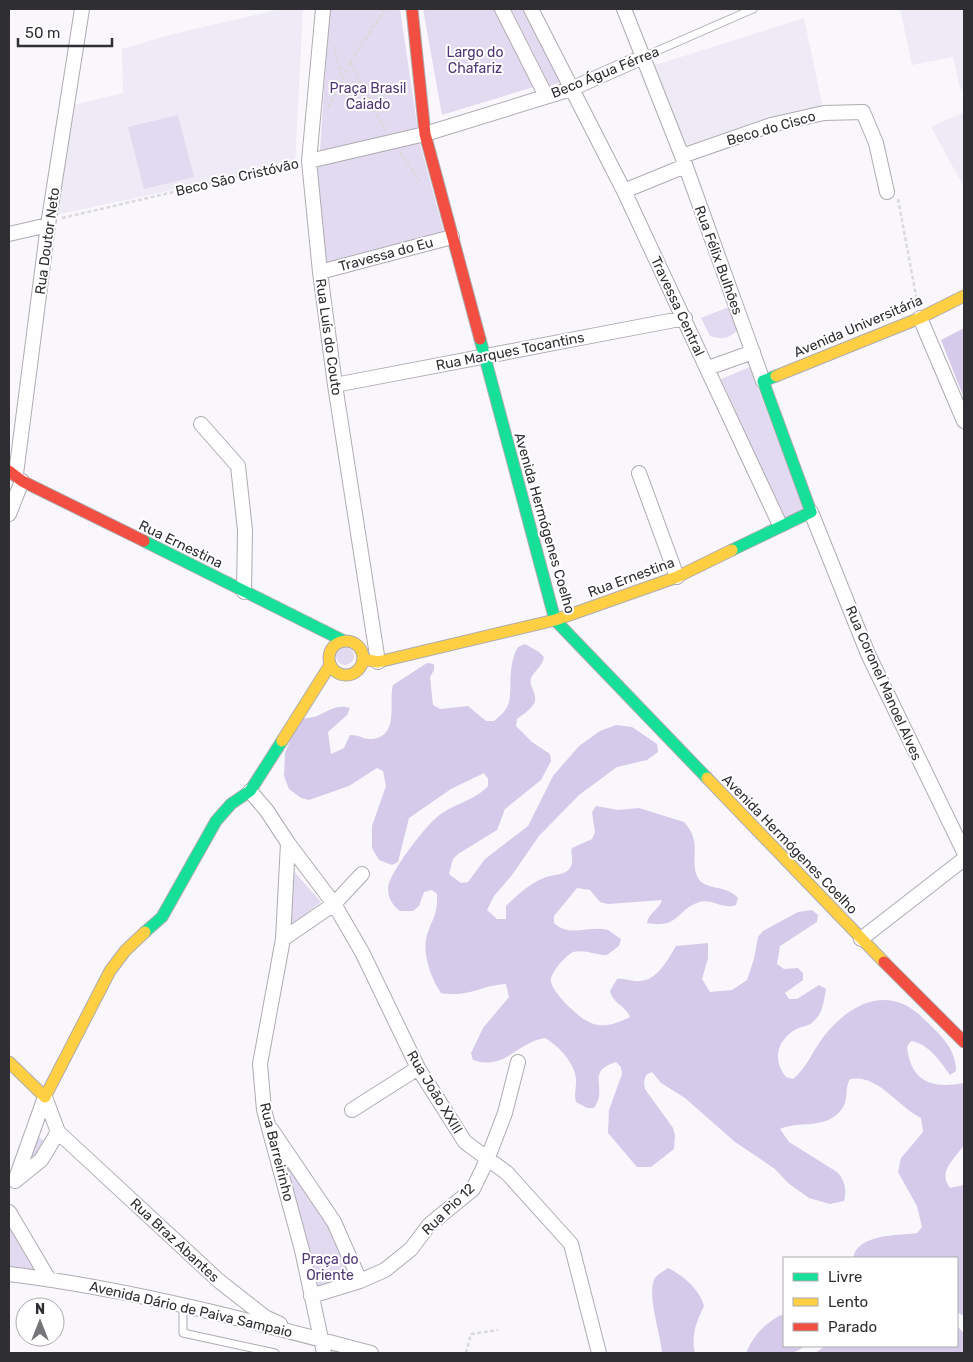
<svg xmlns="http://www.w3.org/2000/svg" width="973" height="1362" viewBox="0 0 973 1362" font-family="Rubik,sans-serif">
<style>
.built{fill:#eeeaf6}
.green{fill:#e2daf0}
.forest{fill:#d5cae9}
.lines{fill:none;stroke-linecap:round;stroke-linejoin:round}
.lane-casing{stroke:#aeacb0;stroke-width:9}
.street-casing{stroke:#aeacb0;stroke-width:16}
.fast-casing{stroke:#aeacb0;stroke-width:13}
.slow-casing{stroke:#aeacb0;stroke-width:13}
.jam-casing{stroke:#aeacb0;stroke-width:13}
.path{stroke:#dadadc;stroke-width:2.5;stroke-dasharray:4 2.5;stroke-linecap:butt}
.lane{stroke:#fefeff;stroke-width:7}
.street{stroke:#fefeff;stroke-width:14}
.fast{stroke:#16e098;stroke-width:11}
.slow{stroke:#ffcf43;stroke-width:11}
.jam{stroke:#f24e42;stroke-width:11}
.labels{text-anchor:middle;stroke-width:4;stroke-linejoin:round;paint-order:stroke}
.park-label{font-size:14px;fill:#503675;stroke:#fff}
.street-label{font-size:14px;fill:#2f2e32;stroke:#fff}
</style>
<rect width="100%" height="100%" fill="#f9f7fc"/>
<path class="built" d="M 281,9 L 303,9 L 295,164 L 56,215 L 73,105 L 123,93 L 122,49 L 173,34 Z
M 900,9 L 964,9 L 964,90 L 960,88 L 953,57 L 912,65 Z
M 804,18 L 823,108 L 770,118 L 682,151 L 649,67 Z
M 964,112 L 964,187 L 931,127 Z"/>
<path class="green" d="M 329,9 L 400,9 L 418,131 L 320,151 Z
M 423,9 L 497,9 L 537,86 L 442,115 Z
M 511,9 L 529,9 L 565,81 L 549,86 Z
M 178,115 L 194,177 L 144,189 L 128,127 Z
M 419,140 L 444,233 L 325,265 L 314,164 Z
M 731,306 L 739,329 C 728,339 724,340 710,336 L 701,318 Z
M 750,367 L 804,510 L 784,518 L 721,379 Z
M336 656a9 9 0 1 1 18 0a9 9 0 1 1-18 0Z
M 291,868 L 321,902 L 287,928 Z
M 39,1137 L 48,1144 L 26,1166 Z
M 275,1141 L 326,1221 L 355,1280 L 318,1289 L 310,1252 Z
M 9,1227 L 35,1271 L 9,1269 Z"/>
<path class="forest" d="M 964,328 L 964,398 L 941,340 Z
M 525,644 L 539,652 L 544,657 C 542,667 535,670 531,678 C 528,687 540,696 533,705 C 530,710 522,715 517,719 L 516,726 L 532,742 L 550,754 L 551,761 L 541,780 L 505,809 L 497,830 L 458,854 L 453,859 L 449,874 L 461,883 L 468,882 L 485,859 L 528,826 L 553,776 L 579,746 L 600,731 L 616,725 L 632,727 L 657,744 L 658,752 L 647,760 L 617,767 L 579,795 L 539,836 L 512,875 L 494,896 L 487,910 L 497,919 L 506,919 L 506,906 C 517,895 529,884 544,878 C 552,874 567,876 571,866 C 574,860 570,854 572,848 L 592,839 L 595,832 L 592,812 L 596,806 L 618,810 L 639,808 L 684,822 C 704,844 688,859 698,878 C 704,890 727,885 738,898 L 736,905 C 723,910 712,898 699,902 C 676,910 679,929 647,923 C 649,912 659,910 662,900 L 608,904 L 600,902 L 590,890 L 577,888 L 554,916 L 554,923 C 570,938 589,925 608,930 C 612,932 617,937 621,939 L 619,946 L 607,955 C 597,955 583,949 573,952 C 566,955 549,974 551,982 C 553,990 561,998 566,1004 C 589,1026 600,1032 630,1017 C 626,1006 613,1004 610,991 L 617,979 C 625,978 632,982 640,981 C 658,980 668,959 676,946 L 708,943 L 708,958 L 702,979 L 710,992 L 732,990 L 747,980 L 754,959 L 758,937 L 763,931 L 798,912 L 812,910 L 818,915 L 817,922 L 780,946 L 777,964 L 784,969 L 798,968 L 803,973 L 803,980 L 785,993 L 789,999 L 797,999 L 819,985 L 826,989 C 824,1000 823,1013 814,1021 C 809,1027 799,1026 793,1031 C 776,1043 773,1061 786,1077 L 793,1079 C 807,1068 813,1050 824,1036 C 852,1001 891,984 925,1020 C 940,1035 956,1048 956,1071 L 950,1075 C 940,1061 929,1044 911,1041 L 907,1047 C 911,1082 932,1089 964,1083 L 964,1145 C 955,1159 937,1171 950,1188 L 964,1185 L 964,1316 L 957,1312 L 957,1258 L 853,1258 C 858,1233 898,1236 917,1233 L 922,1227 L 917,1206 L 898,1172 L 901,1158 L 923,1132 L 921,1118 C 896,1105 878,1074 850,1079 C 844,1088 849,1100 842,1109 C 825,1131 799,1120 780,1129 L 789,1142 L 837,1172 C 845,1180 847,1191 844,1201 L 830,1204 L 809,1198 L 788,1183 L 775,1169 L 735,1142 L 685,1098 L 661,1083 L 652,1072 L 646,1075 L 644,1082 L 645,1089 L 673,1128 L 675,1135 L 674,1149 L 651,1167 L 637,1167 L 608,1133 L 609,1110 L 622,1074 L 621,1067 L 616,1062 C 584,1072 609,1087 594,1108 L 587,1108 L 576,1102 C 574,1095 576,1090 576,1082 C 577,1065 559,1046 545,1038 C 517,1042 505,1071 473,1060 L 471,1053 L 483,1028 L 509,997 L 506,984 C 482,985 468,998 441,993 C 432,981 423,956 426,940 C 430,920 438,919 437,894 L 432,890 L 424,892 L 419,906 L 413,911 L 400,911 C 392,905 388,898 388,888 C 389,873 424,828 436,818 C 451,804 475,801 488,786 L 488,779 L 484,773 L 451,789 L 409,818 L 398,862 L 392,865 L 379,860 L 372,848 L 372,826 L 386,786 L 383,771 L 377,768 L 349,786 L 309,800 L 301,798 L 289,789 L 284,776 L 285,753 L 299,719 C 305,718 314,718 319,715 C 330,710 337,704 350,708 L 347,715 L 328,732 L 331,754 L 344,748 L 350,735 C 358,734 364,740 373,739 C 400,735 388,702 393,685 L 427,663 L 434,664 L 434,670 L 430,677 L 433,705 L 440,709 L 468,706 L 486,721 L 494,721 C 498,717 503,714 506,709 C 515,697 505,669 518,647 Z
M 668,1268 C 683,1275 700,1290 704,1306 C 696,1322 691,1336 695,1353 L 662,1353 C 661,1335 646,1293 655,1278 C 658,1274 664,1271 668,1268 Z
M 784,1314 L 784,1346 L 804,1346 C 792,1359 763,1353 746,1353 C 753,1336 766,1321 784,1314 Z
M 957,1326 L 964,1333 L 964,1353 L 815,1353 L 825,1346 L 957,1346 Z"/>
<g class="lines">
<g class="lane-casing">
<path id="lane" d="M 643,57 L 753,9
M 183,1306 L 183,1333 L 275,1353"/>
</g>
<g class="street-casing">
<path id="street" d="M 323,9 L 309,161 L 320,272 L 335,385 L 378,662
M 502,9 L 546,96
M 531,9 L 624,191 L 780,525
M 624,9 L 682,156 L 763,381
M 682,156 L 771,125 L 824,113 L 863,112 L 876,143 L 887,192
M 309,161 L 425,134 L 571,89 L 643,57
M 624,191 L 685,166
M 9,234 L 48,225
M 320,272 L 452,237
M 920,318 L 964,421
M 708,368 L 753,352
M 335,385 L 685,318
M 201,424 L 238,466 L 245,530 L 244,592
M 639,473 L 677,577
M 16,474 L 48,225 L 82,9
M 811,512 L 868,654 L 964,852
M 9,514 L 22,481
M 250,791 L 267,811 L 288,843 L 334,904 L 362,952 L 418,1068 L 465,1142 L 507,1173 L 571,1244 L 599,1353
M 288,843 L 283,939 L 260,1064 L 264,1110 L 302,1250 L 324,1353
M 283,939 L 334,904 L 362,874
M 861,939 L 964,859
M 45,1097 L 58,1132 L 219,1281 L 265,1317 L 280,1324
M 352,1110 L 418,1068
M 271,1129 L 334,1222 L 360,1281
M 15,1181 L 45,1097
M 15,1181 L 41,1160 L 58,1132
M 9,1212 L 48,1278
M 9,1274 C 131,1289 252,1321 371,1353
M 311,1296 L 360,1281 L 385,1270 L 411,1249 L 429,1225 L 473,1189 L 487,1160 L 505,1113 L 518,1062"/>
</g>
<g class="fast-casing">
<path id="fast" d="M 480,339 L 555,620 L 707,778
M 144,541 L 342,640
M 732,550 L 811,512 L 763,381 L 776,376
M 145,932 L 162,917 L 216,821 L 231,804 L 250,791 L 282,741"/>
</g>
<g class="slow-casing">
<path id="slow" d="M 776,376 L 920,318 L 964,296
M329 658a17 17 0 1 1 34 0a17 17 0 1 1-34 0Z
M 363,659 L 378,662 L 555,620 L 677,577 L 732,550
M 282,741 L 330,665
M 707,778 L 884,962
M 9,1062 L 45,1097 L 110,971 L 125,951 L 145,932"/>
</g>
<g class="jam-casing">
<path id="jam" d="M 412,9 L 425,134 L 480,339
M 9,471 L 22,481 L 144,541
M 884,962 L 964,1042"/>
</g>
<path class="path" d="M 334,47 L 342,80
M 350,62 L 386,131
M 328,108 L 350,62 L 385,9
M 400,153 L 420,181
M 898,199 L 917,301
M 62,218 L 298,163
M 466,1353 L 471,1334 L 498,1330"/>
<use href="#lane" class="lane"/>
<use href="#street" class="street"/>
<use href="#fast" class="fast"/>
<use href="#slow" class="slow"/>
<use href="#jam" class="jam"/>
</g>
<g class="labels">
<g class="park-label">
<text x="475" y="57">Largo do<tspan x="475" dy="16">Chafariz</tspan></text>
<text x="368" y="93">Praça Brasil<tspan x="368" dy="16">Caiado</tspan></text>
<text x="330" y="1264">Praça do<tspan x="330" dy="16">Oriente</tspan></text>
</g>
<g class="street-label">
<text transform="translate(605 72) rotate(-22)" y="5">Beco Água Férrea</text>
<text transform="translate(771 128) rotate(-16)" y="5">Beco do Cisco</text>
<text transform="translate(237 177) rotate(-13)" y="5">Beco São Cristóvão</text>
<text transform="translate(47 241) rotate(-82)" y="5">Rua Doutor Neto</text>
<text transform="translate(386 254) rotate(-15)" y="5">Travessa do Eu</text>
<text transform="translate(719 260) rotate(70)" y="5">Rua Félix Bulhões</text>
<text transform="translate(678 306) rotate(65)" y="5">Travessa Central</text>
<text transform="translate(858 326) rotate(-23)" y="5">Avenida Universitária</text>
<text transform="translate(329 337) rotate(82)" y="5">Rua Luís do Couto</text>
<text transform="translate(510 351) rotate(-11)" y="5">Rua Marques Tocantins</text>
<text transform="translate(545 523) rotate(74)" y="5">Avenida Hermógenes Coelho</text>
<text transform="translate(181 544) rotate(26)" y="5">Rua Ernestina</text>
<text transform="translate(631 577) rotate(-20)" y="5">Rua Ernestina</text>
<text transform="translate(884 683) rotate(66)" y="5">Rua Coronel Manoel Alves</text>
<text transform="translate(790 844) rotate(46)" y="5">Avenida Hermógenes Coelho</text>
<text transform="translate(435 1092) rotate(59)" y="5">Rua João XXIII</text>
<text transform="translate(277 1152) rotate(76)" y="5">Rua Barreirinho</text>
<text transform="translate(448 1209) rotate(-44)" y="5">Rua Pio 12</text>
<text transform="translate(175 1240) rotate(43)" y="5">Rua Braz Abantes</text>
<text transform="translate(191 1309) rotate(13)" y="5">Avenida Dário de Paiva Sampaio</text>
</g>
</g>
<rect width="973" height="1362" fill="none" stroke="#2f2e32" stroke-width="20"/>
<rect x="783" y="1257" width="175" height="90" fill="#ffffff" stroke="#acabad"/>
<rect x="793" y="1273" width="25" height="8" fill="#16e098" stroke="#acabad"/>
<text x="828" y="1282" font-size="15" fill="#2f2e32">Livre</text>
<rect x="793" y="1298" width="25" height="8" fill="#ffcf43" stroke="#acabad"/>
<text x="828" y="1307" font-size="15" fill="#2f2e32">Lento</text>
<rect x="793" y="1323" width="25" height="8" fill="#f24e42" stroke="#acabad"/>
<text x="828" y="1332" font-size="15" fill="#2f2e32">Parado</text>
<g transform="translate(40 1322)"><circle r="24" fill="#ffffff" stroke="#acabad"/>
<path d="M0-4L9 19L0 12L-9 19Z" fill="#767479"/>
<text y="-8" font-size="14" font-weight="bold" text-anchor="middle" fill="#2f2e32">N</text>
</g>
<path d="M18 38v8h94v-8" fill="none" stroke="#2f2e32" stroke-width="2.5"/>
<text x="25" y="38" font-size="15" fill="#2f2e32" stroke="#ffffff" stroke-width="4" paint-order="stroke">50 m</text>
</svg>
